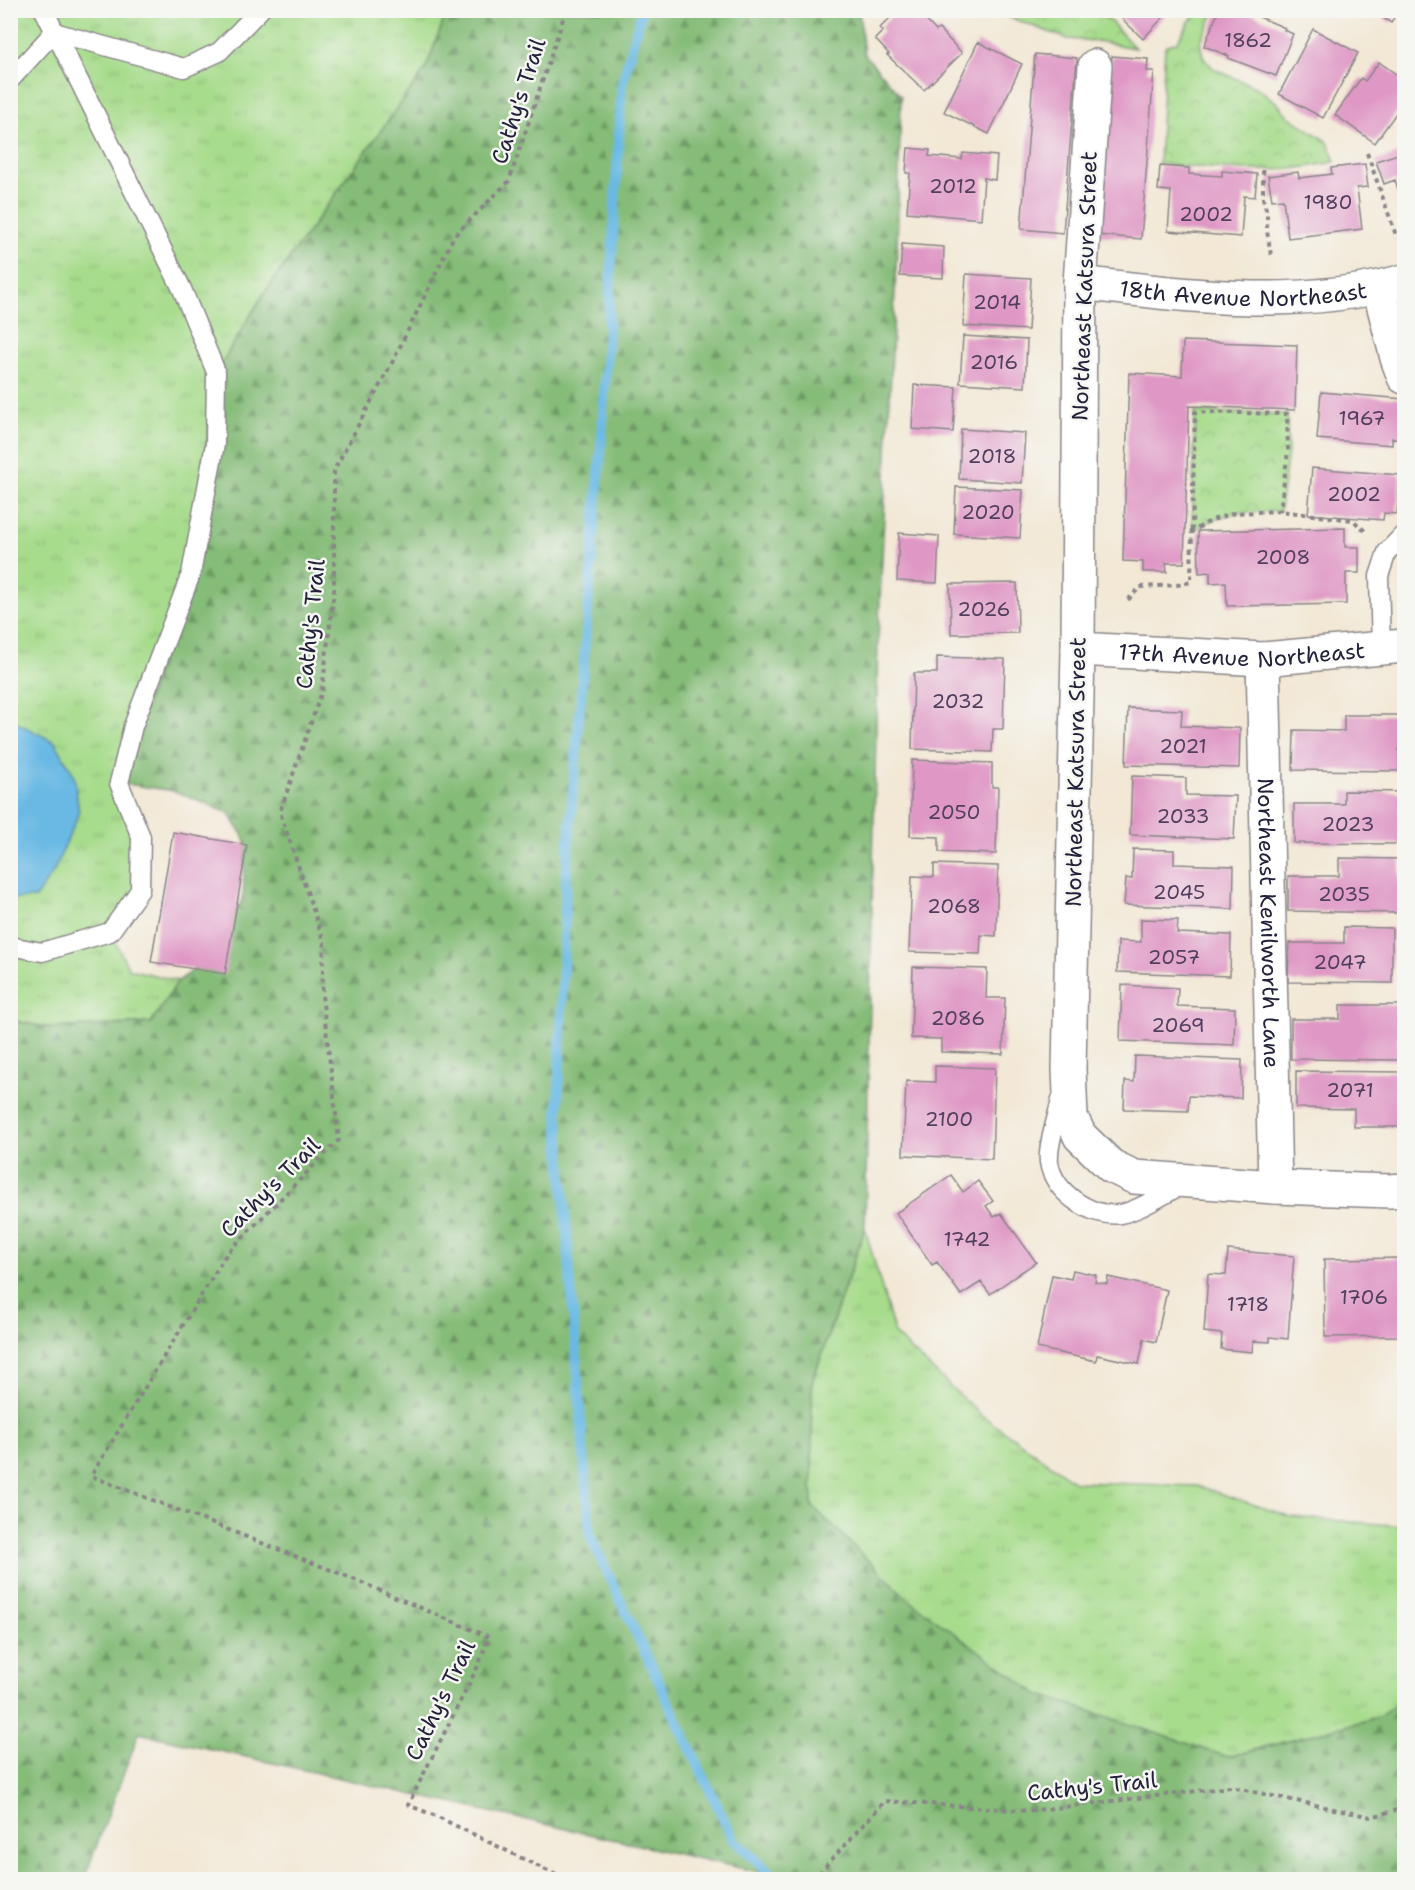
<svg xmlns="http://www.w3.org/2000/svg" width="1415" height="1890" viewBox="0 0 1415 1890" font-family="'Shantell Sans',sans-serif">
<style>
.grass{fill:url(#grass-tufts);stroke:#647f64;stroke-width:1.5}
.forest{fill:url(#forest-firs);stroke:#546f5a;stroke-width:1.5}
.park{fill:url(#park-crowns);stroke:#647f64;stroke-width:1.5}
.water{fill:#69b9e4;stroke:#466e90;stroke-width:1.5}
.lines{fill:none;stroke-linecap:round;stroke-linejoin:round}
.stream{stroke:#69b9e4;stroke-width:10}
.building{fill:#df97c5}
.lane-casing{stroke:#8a8588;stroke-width:21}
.street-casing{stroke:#8a8588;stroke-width:36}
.path{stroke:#8a8588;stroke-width:4;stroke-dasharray:4.5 4.5;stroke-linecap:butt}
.lane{stroke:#fff;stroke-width:18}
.street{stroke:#fff;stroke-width:33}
.labels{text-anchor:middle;stroke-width:5;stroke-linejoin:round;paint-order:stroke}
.number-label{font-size:20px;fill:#513f5e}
.street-label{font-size:22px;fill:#22223b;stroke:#f6f6f2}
</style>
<defs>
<pattern id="grass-tufts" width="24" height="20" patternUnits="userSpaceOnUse" patternTransform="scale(1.5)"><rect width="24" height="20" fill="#a7dc8c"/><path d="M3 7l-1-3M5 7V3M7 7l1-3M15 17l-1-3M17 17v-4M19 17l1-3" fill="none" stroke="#8fbc7a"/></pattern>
<pattern id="forest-firs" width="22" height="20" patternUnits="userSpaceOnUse" patternTransform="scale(1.5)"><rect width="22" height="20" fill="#85bc78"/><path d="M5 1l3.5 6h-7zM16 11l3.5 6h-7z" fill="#6c9864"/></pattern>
<pattern id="park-crowns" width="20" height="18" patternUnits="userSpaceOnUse" patternTransform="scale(1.5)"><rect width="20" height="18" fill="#a7dc8c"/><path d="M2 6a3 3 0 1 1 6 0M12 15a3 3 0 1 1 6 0" fill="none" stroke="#8fbc7a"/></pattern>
</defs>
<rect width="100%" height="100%" fill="#f6f6f2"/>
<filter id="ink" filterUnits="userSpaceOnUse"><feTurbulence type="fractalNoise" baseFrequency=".0167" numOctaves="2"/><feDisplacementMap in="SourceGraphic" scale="12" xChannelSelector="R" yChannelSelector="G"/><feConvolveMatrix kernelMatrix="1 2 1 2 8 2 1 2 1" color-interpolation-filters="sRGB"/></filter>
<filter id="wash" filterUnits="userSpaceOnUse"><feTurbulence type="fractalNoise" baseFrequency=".008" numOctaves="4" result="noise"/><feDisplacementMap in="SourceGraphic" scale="24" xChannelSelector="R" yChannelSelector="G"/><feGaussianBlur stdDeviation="1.35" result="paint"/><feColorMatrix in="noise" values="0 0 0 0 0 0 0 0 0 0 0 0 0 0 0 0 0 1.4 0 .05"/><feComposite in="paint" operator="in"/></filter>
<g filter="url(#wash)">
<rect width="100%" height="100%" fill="#f2e8d5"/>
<path class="grass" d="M 10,11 L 448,11 L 426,68 L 263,295 L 216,372 L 191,574 L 119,783 L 141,837 L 140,890 L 110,932 L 129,969 L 178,981 L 151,1023 L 51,1028 L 11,1020 Z
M 865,1228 L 895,1335 L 980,1414 L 1075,1482 L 1198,1486 L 1291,1517 L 1404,1526 L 1404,1699 L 1379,1717 L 1228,1757 L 1035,1694 L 909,1600 L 812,1506 L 812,1383 Z"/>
<path class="forest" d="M 447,11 L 859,11 L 864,54 L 901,96 L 897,249 L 878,641 L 865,1228 L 812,1383 L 812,1506 L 909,1600 L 1038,1694 L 1228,1757 L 1379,1717 L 1404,1699 L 1404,1879 L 789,1879 L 139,1733 L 84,1879 L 11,1879 L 10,1020 L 51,1028 L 151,1023 L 178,981 L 207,961 L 243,899 L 246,841 L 229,813 L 174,791 L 119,783 L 191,574 L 216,372 L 263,295 L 426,68 Z"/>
<path class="park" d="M 1000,11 L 1101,11 L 1135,48 L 1097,41 L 1068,39 L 1008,17 Z
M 1196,11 L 1215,11 L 1200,43 L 1203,57 L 1214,69 L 1259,89 L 1276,102 L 1289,117 L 1328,142 L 1335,162 C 1320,164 1304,168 1289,169 C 1246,172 1202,167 1159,164 L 1165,46 L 1177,42 Z
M 1195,412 L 1287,414 L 1288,451 L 1280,511 L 1234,513 L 1212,520 L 1192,531 Z"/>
<path class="water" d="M 11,720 L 55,742 L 74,775 L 79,813 L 54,871 L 35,898 L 11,899 Z"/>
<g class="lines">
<path class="stream" d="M 642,10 L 622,83 L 601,449 L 566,879 L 558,1114 L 590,1536 L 733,1839 L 778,1880"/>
</g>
<g id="blocks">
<path class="building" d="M 898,10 L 903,13 L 905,10 L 916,10 L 936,31 L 939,29 L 962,53 L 924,90 L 887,55 L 889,54 L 875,39 L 883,31 L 880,28 Z
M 1113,10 L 1170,10 L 1143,39 Z
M 1219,10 L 1243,10 L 1285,28 L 1284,30 L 1293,34 L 1276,76 L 1228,58 L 1229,56 L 1204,46 Z
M 1371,10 L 1398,10 L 1391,23 Z
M 1313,29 L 1358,53 L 1323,118 L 1279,94 Z
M 978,42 L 1022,64 L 989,134 L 944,112 Z
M 1035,54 L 1077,58 L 1063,233 L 1021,229 Z
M 1112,56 L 1148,59 L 1147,71 L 1154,71 L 1141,239 L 1097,235 Z
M 1379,62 L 1404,80 L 1404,102 L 1375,143 L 1335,115 L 1361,78 L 1365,81 Z
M 908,148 L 930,150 L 929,156 L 962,159 L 963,153 L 997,156 L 995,180 L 984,178 L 981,219 L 907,212 L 910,173 L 906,173 Z
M 1404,152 L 1404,208 L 1395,180 L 1384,184 L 1376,161 Z
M 1365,164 L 1368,187 L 1357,188 L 1362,229 L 1288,238 L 1283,199 L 1272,200 L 1268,176 L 1298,172 L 1299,178 L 1332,174 L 1331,168 Z
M 1160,166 L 1189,168 L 1189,174 L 1222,176 L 1222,171 L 1257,174 L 1255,197 L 1244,196 L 1241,237 L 1168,231 L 1171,191 L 1158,190 Z
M 902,244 L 944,247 L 943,278 L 900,276 Z
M 966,274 L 1031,278 L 1028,330 L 963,326 Z
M 963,336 L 1027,340 L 1025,387 L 960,383 Z
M 1183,341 L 1297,345 L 1295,410 L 1189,406 L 1184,563 L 1166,563 L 1167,572 L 1143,572 L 1143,562 L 1123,561 L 1129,373 L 1182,376 Z
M 914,385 L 956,387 L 953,432 L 912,429 Z
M 1321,392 L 1404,399 L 1404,439 L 1392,438 L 1392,445 L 1317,439 Z
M 961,429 L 1025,433 L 1022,483 L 959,479 Z
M 1312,468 L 1400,475 L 1397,514 L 1384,513 L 1383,520 L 1308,514 Z
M 956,487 L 1023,490 L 1020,538 L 954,534 Z
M 1345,528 L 1345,547 L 1359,547 L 1359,573 L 1346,573 L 1346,604 L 1227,606 L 1226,582 L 1210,583 L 1210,572 L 1199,573 L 1198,531 Z
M 899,533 L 939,536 L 937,583 L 897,581 Z
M 1017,583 L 1018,633 L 951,634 L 950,584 Z
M 937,657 L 1005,659 L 1003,729 L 993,729 L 992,752 L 912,749 L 914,673 L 937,673 Z
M 1128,708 L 1182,710 L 1181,726 L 1240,728 L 1239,768 L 1126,765 Z
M 1344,715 L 1404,715 L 1404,749 L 1399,749 L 1399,771 L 1293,770 L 1294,730 L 1344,731 Z
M 912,760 L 992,763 L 992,787 L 998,787 L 996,854 L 939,852 L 939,837 L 910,836 Z
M 1132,776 L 1186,778 L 1186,795 L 1236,796 L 1234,839 L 1130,835 Z
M 1344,791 L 1402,792 L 1402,844 L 1294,843 L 1294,804 L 1344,804 Z
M 173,832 L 247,845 L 225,974 L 151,962 Z
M 1133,849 L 1174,850 L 1174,864 L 1234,866 L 1233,909 L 1124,905 L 1126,878 L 1132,879 Z
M 1339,858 L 1400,859 L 1399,913 L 1288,911 L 1288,876 L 1339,876 Z
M 934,864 L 998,866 L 996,936 L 981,935 L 980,954 L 909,952 L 912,876 L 934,877 Z
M 1141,919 L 1178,920 L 1177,933 L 1231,935 L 1230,976 L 1117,972 L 1118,941 L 1141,942 Z
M 1344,927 L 1392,928 L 1392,983 L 1288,982 L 1289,943 L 1344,943 Z
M 913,967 L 987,969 L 986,998 L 1005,998 L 1003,1054 L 941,1052 L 941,1039 L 911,1038 Z
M 1122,985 L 1178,988 L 1177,1006 L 1235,1008 L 1234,1045 L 1120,1041 Z
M 1340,1005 L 1404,1005 L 1404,1037 L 1398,1036 L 1398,1060 L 1291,1059 L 1291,1019 L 1340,1019 Z
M 1135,1056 L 1242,1060 L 1241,1098 L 1189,1096 L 1188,1111 L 1124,1109 L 1125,1081 L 1134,1082 Z
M 935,1066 L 995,1068 L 992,1159 L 903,1155 L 906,1081 L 935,1082 Z
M 1296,1071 L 1404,1072 L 1404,1127 L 1354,1127 L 1354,1109 L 1296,1108 Z
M 951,1175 L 963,1192 L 978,1181 L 993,1201 L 986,1206 L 994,1217 L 1001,1213 L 1036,1262 L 990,1294 L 981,1282 L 961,1295 L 937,1262 L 932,1265 L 896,1213 Z
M 1228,1250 L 1294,1256 L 1288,1339 L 1270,1337 L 1270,1342 L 1253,1341 L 1252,1352 L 1221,1349 L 1222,1334 L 1204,1332 L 1208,1274 L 1226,1275 Z
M 1404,1258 L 1404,1336 L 1325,1337 L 1324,1259 Z
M 1073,1270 L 1096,1275 L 1095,1282 L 1107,1284 L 1108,1277 L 1167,1290 L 1156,1342 L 1144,1339 L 1139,1364 L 1097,1355 L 1096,1361 L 1037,1348 L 1052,1275 L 1071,1279 Z"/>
</g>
</g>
<g filter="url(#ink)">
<use href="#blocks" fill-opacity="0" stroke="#8a8588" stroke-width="1.5"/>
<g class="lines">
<g class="lane-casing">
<path id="lane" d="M 10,80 L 54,32 L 184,68 L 219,52 L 260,10
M 1381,649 L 1379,576 L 1387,552 L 1404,534
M 10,946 L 42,952 L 110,932 L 140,890 L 141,837 L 119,783 L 133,726 L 191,574 L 215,444 L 216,372 L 182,289 L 44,10
M 1061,1099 C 1058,1115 1047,1146 1049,1162 C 1053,1192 1091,1218 1120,1214 C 1139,1211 1166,1193 1183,1184"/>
</g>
<g class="street-casing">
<g id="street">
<path d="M 1095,66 L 1080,283 L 1078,649 L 1069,1069 L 1071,1117 L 1080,1136 L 1111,1166 L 1134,1177 L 1275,1187 L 1389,1191 L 1404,1190"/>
<path id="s1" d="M 1080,283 C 1187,296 1298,310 1404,281"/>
<path d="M 1379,288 L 1397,358 L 1404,377"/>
<path id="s2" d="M 1078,649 L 1263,659 L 1404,646"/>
<path id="s3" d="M 1263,659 L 1275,1187"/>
</g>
</g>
<path class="path" d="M 566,10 L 509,181 L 454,236 L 394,359 L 334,470 L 334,591 L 322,691 L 280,812 L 324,942 L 322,995 L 339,1140 L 227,1253 L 91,1476 L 346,1576 L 489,1637 L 478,1666 L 408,1805 L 436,1816 L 556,1875 L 581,1880
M 1367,153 L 1397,238
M 1263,170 L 1263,198 L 1267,213 L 1267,231 L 1271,255
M 1192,531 L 1195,412 L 1287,414 L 1288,451 L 1280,511
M 1128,600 L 1140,587 L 1177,585 L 1191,582 L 1192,531 L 1212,520 L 1234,513 L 1280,511 L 1353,520 L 1367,533
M 813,1880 L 885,1801 L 1029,1811 L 1231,1787 L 1371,1817 L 1404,1808"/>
<use href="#lane" class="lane"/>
<use href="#street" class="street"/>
</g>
</g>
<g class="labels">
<g class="number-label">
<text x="1248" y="47">1862</text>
<text x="953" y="193">2012</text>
<text x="1328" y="209">1980</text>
<text x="1206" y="221">2002</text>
<text x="997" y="309">2014</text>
<text x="994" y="369">2016</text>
<text x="1362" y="425">1967</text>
<text x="992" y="463">2018</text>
<text x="1354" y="501">2002</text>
<text x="988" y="519">2020</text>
<text x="1283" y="564">2008</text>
<text x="984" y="616">2026</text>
<text x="958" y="708">2032</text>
<text x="1183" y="753">2021</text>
<text x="954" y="819">2050</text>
<text x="1183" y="823">2033</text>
<text x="1348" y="831">2023</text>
<text x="1179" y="899">2045</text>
<text x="1344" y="901">2035</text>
<text x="954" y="913">2068</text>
<text x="1174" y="964">2057</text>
<text x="1340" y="969">2047</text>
<text x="958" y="1025">2086</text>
<text x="1178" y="1032">2069</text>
<text x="1350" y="1097">2071</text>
<text x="949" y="1126">2100</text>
<text x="967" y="1246">1742</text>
<text x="1364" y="1304">1706</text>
<text x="1248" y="1311">1718</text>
</g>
<g class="street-label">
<text transform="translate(518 101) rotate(-72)" y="8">Cathy's Trail</text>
<text transform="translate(1084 286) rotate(-88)" y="8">Northeast Katsura Street</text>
<text dy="8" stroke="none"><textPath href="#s1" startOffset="164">18th Avenue Northeast</textPath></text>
<text transform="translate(310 624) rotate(-84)" y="8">Cathy's Trail</text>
<text dy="8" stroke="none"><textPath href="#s2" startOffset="164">17th Avenue Northeast</textPath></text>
<text transform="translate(1075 772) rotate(-89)" y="8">Northeast Katsura Street</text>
<text dy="8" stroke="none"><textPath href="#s3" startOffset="264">Northeast Kenilworth Lane</textPath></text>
<text transform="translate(270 1187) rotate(-45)" y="8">Cathy's Trail</text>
<text transform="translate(440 1700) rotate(-64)" y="8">Cathy's Trail</text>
<text transform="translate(1092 1786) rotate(-6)" y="8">Cathy's Trail</text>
</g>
</g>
<rect width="1415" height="1890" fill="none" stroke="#f6f6f2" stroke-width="36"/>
</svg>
